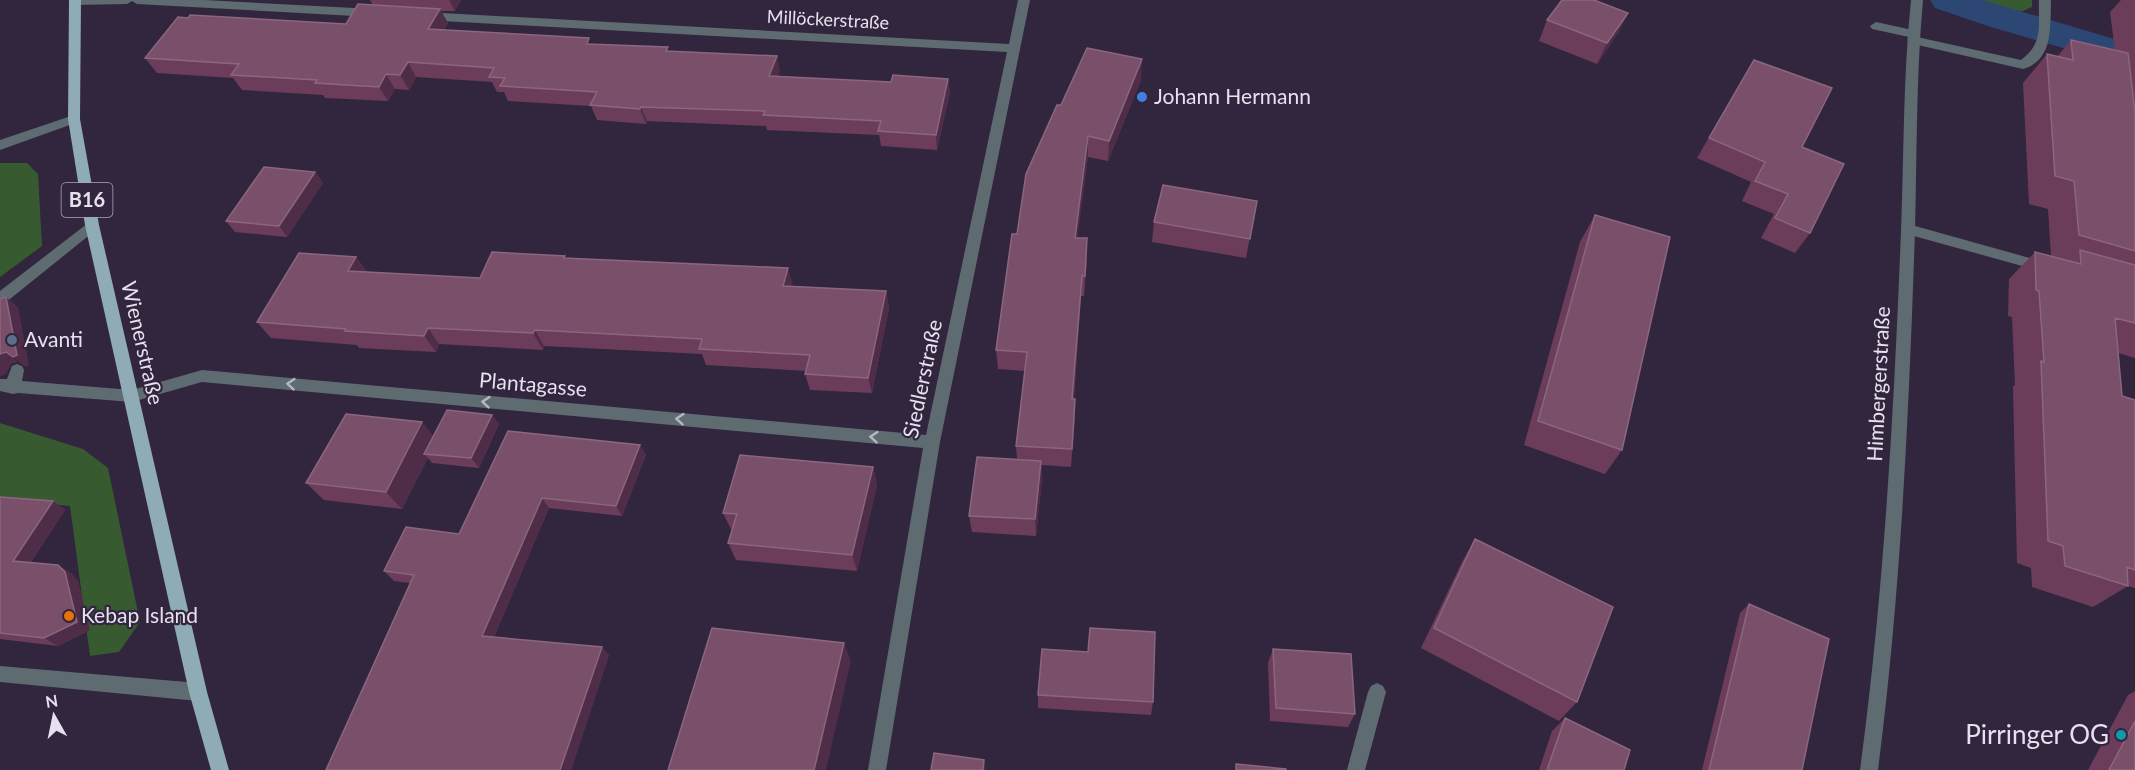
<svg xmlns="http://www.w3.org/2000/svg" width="2135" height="770" viewBox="0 0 2135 770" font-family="Lato,sans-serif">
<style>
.green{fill:#375a30}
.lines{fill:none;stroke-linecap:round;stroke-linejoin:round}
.canal{fill:#2d4774;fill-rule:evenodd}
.service{fill:#5e6c71;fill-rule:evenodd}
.minor{fill:#5e6c71;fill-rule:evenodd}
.primary{fill:#8eabb6;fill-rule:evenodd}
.wall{fill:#6c3d5a}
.shaded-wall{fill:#4f2d48}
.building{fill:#794f6a;stroke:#8b667f;stroke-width:1.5}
.oneway{stroke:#b7b7c3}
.shop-dot{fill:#3f7fe0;stroke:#31263d;stroke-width:2}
.service-dot{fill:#5c6f8a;stroke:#31263d;stroke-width:2}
.food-dot{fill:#e8710a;stroke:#31263d;stroke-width:2}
.culture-dot{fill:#0f9aa8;stroke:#31263d;stroke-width:2}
.labels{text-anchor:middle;stroke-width:4.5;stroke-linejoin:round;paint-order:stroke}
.far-street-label{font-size:18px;fill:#e7e0ef;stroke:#31263d}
.shield{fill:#31263d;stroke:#b0a8ba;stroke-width:1.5}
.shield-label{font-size:20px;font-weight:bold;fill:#e7e0ef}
.poi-label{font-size:21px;fill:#e7e0ef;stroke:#31263d;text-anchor:start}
.street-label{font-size:21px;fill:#e7e0ef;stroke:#31263d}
.near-poi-label{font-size:26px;fill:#e7e0ef;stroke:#31263d;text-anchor:end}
</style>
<rect width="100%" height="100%" fill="#31263d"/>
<path class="green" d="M 1970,0 L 2032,0 L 2032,7 L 2016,14 L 1979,6 Z
M 0,163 L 27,163 L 38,174 L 42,246 L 0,277 Z
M 0,423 L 83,449 L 108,468 L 140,622 L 119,652 L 90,656 L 70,506 L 0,499 Z"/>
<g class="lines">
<path class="canal" d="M 1930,0 L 1983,0 L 2121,41 L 2126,49 L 2121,57 L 2108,61 L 1991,27 L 1935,8 Z"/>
<path class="service" d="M 2039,0 L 2051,0 C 2050,26 2054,60 2023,69 L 1909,43 L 1907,40 L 1909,37 L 1872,29 L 1870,26 L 1876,22 L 1917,31 L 1919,34 L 1917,37 L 2021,60 C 2044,43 2038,26 2039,0 Z
M 92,220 L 99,225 L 97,229 L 5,303 L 0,305 L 0,291 Z
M 1908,224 L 2044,262 L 2051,267 L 2044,272 L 1903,233 L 1901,229 Z
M 17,364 L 22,366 L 24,370 L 22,381 L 132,390 L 137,392 L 140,396 L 137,400 L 132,402 L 18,393 L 13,394 L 0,391 L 0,379 L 7,379 L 12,366 Z"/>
<path class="minor" d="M 70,0 L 204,0 L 373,9 L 379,13 L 373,17 L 137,4 L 132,1 L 127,4 L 75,5 L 71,4 Z
M 1018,0 L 1030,0 L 940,442 L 886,770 L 868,770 L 923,448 L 202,382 L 132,402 L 127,400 L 124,396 L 127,392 L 132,390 L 202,370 L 926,435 L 1007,52 L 424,20 L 418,16 L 424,12 L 1009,44 Z
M 1911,0 L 1923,0 C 1916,77 1917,154 1915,231 C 1909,411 1901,591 1878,770 L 1860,770 C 1884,591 1894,411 1901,231 C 1904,154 1903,77 1911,0 Z
M 74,115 L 80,119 L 78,122 L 0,150 L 0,140 Z
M 0,666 L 198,683 L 204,686 L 207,692 L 204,698 L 198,701 L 0,682 Z
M 1377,683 L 1383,686 L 1386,692 L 1365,770 L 1347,770 L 1368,692 L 1371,686 Z"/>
<path class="primary" d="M 69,0 L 81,0 L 80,119 L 99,225 L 207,692 L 229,770 L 211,770 L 189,692 L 85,225 L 68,119 Z"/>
</g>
<path class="wall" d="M 370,0 L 461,0 L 455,11 L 441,11 L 448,23 L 444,30 L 669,51 L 780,71 L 778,76 L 891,82 L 948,79 L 950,93 L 937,150 L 881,146 L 879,135 L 767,130 L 766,126 L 647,121 L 646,124 L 597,120 L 591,106 L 508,101 L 504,92 L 497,92 L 492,82 L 416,77 L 409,90 L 395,89 L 388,101 L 325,98 L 323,95 L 242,90 L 233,78 L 157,73 L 145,58 L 346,24 L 373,5 Z
M 2121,0 L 2135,0 L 2135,358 L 2118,353 L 2122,396 L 2135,400 L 2135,588 L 2128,586 L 2093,607 L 2032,587 L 2031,568 L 2017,563 L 2013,387 L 2015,385 L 2012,317 L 2008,316 L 2009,279 L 2035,252 L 2051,256 L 2048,209 L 2029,204 L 2023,83 L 2047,54 L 2057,57 L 2071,40 L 2115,50 L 2110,12 Z
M 1628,13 L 1618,33 L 1597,64 L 1539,41 L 1547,20 Z
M 1754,60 L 1802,147 L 1810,233 L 1795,253 L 1761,238 L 1774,214 L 1742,201 L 1751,182 L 1697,158 Z
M 1141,80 L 1108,161 L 1088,157 L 1077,238 L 1087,258 L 1084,296 L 1081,296 L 1074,399 L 1075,399 L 1075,417 L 1071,467 L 1041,465 L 1042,478 L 1036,536 L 972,532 L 969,516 L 1017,459 L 1016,446 L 1025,371 L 998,369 L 996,350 L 1017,234 L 1061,105 Z
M 315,172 L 323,183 L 287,237 L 235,232 L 226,221 Z
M 1257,201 L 1246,258 L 1152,242 L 1154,222 Z
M 1595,215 L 1622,450 L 1605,474 L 1524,445 L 1580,242 Z
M 356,257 L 367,272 L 480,278 L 566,258 L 793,285 L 792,286 L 886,291 L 889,308 L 872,393 L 810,390 L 805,374 L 806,371 L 706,365 L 702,354 L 544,346 L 543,350 L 439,344 L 436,352 L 359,348 L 357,345 L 271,338 L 257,322 Z
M 492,415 L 499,424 L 479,468 L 432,463 L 428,458 L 402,509 L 324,500 L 306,483 L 422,422 L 433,436 Z
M 640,445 L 646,455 L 622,516 L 549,508 L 494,637 L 602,647 L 609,655 L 571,770 L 326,770 L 410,583 L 394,581 L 384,571 Z
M 873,467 L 877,485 L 857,571 L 736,560 L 728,543 L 732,530 L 731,529 L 723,513 Z
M 0,497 L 53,501 L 65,510 L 31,562 L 71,573 L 78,581 L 90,630 L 58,646 L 0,639 Z
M 1475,539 L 1577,702 L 1559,721 L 1421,648 L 1462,562 Z
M 1749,604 L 1802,770 L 1702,770 L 1740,613 Z
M 1273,649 L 1355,714 L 1348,727 L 1270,721 L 1268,663 Z
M 2135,691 L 2135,770 L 2088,770 L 2128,695 Z
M 1038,695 L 1153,702 L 1151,715 L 1038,708 Z
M 1565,718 L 1624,770 L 1539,770 L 1552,731 Z"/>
<path class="shaded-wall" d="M 449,0 L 461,0 L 455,11 Z
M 440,9 L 448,23 L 436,44 L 428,29 Z
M 1628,13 L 1618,33 L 1597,64 L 1607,43 Z
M 777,56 L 780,71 L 773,91 L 769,76 Z
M 1142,59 L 1141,80 L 1108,161 L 1109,141 Z
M 408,62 L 416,77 L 409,90 L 400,75 Z
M 386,74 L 395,89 L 388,101 L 379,87 Z
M 948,79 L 950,93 L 937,150 L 936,135 Z
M 641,107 L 647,121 L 646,124 L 640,109 Z
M 1088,136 L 1088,157 L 1075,257 L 1075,238 Z
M 315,172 L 323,183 L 287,237 L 279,226 Z
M 1087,238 L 1087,258 L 1084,296 L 1085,276 Z
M 356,257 L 369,274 L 348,271 Z
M 788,268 L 793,285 L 788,302 L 783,286 Z
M 1082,276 L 1081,296 L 1072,417 L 1072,399 Z
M 886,291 L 889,308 L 872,393 L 868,378 Z
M 6,297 L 18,307 L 29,365 L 25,367 L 13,357 Z
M 428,328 L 439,344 L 436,352 L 424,336 Z
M 535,330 L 544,346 L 543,350 L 533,333 Z
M 6,352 L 18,362 L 11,364 L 6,374 L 0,377 L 0,354 Z
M 1075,399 L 1075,417 L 1071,467 L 1072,449 Z
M 492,415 L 499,424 L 479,468 L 471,458 Z
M 422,422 L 436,440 L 424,454 L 428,458 L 402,509 L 386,492 Z
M 640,445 L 646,455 L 622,516 L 616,506 Z
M 1041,461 L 1042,478 L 1036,536 L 1035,519 Z
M 873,467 L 877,485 L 857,571 L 852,555 Z
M 542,498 L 549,508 L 491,644 L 482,636 Z
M 53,501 L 65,510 L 26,569 L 13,561 Z
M 58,565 L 71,573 L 78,581 L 90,630 L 58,646 L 44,638 Z
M 844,643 L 851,661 L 826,770 L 814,770 Z
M 602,647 L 609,655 L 571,770 L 560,770 Z
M 984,760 L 985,766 L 985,770 L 983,770 Z"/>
<path class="building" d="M 1562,0 L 1594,0 L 1628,13 L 1607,43 L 1547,20 Z
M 358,4 L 440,9 L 428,29 L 589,38 L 587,44 L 668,47 L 666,51 L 777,56 L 769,76 L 891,82 L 893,75 L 948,79 L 936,135 L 878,131 L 881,121 L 763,115 L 765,111 L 641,107 L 640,109 L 590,105 L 597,92 L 500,86 L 505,78 L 489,77 L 494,68 L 408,62 L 400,75 L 386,74 L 379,87 L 315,83 L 317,80 L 231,75 L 239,64 L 145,58 L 178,17 L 188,18 L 190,15 L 346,24 Z
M 2071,40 L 2128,53 L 2135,112 L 2135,251 L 2079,235 L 2074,181 L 2055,176 L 2047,54 L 2073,60 Z
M 1087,48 L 1142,59 L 1109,141 L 1088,136 L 1075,238 L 1087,238 L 1085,276 L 1082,276 L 1072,399 L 1075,399 L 1072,449 L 1016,446 L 1027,352 L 996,350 L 1012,234 L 1017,234 L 1026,174 L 1057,105 L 1061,105 Z
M 1754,60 L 1832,88 L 1802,147 L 1844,164 L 1810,233 L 1775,218 L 1788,194 L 1755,181 L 1765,162 L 1709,138 Z
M 264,167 L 315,172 L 279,226 L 226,221 Z
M 1163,185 L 1257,201 L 1250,239 L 1154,222 Z
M 1595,215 L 1670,237 L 1622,450 L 1538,421 Z
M 2080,250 L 2135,265 L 2135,323 L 2115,318 L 2122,396 L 2135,400 L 2135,570 L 2127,567 L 2128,586 L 2065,566 L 2063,546 L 2048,541 L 2041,361 L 2044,362 L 2039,291 L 2036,290 L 2035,252 L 2081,264 Z
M 492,252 L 565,256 L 564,258 L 788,268 L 783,286 L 886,291 L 868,378 L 805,374 L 810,355 L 699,349 L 702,339 L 535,330 L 533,333 L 428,328 L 424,336 L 345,331 L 346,329 L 257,322 L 299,253 L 356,257 L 348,271 L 480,278 Z
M 6,297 L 17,355 L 13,357 L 6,352 L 0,354 L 0,299 Z
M 447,410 L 492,415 L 471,458 L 424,454 Z
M 346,414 L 422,422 L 386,492 L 306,483 Z
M 508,431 L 640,445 L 616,506 L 542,498 L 482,636 L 602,647 L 560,770 L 326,770 L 414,575 L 384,571 L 406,527 L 459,534 Z
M 740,455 L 873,467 L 852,555 L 728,543 L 737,514 L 723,513 Z
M 977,457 L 1041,461 L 1035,519 L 969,516 Z
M 0,497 L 53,501 L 13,561 L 58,565 L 65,572 L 77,622 L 44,638 L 0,633 Z
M 1475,539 L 1613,607 L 1577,702 L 1434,628 Z
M 1749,604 L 1829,639 L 1802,770 L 1709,770 Z
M 712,628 L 844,643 L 814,770 L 668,770 Z
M 1090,628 L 1155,632 L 1153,702 L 1038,695 L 1042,649 L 1088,652 Z
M 1273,649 L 1351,654 L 1355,714 L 1276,708 Z
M 1565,718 L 1630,750 L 1624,770 L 1547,770 Z
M 2135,721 L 2135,770 L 2109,770 Z
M 934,753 L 984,760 L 983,770 L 931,770 Z
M 1236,764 L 1286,769 L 1286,770 L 1236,770 Z"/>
<defs><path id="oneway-chevron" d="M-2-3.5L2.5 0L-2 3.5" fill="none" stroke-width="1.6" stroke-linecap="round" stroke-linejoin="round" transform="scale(1.5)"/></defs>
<g class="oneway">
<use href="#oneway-chevron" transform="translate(291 384) rotate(-175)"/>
<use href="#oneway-chevron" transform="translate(486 402) rotate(-175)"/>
<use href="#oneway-chevron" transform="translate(680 419) rotate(-175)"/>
<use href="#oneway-chevron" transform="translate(874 437) rotate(-175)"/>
</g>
<circle class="shop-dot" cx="1142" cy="97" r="6"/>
<circle class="service-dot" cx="12" cy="340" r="6"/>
<circle class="food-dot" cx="69" cy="616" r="6"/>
<circle class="culture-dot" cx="2121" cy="735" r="6"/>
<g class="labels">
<g class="far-street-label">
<text transform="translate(828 20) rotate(3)" y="6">Millöckerstraße</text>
</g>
<rect class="shield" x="61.5" y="183" width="51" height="34" rx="4.5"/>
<g class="shield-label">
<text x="87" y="207">B16</text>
</g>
<g class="poi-label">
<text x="1154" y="104">Johann Hermann</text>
<text x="24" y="347">Avanti</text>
<text x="81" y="623">Kebap Island</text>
</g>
<g class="street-label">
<text transform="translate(142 343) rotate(77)" y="7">Wienerstraße</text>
<text transform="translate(923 379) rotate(-78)" y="7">Siedlerstraße</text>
<text transform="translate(1879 384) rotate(-87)" y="7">Himbergerstraße</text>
<text transform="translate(533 385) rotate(5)" y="7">Plantagasse</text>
</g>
<g class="near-poi-label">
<text x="2109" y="744">Pirringer OG</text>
</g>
</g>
<g transform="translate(54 716) rotate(351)" stroke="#31263d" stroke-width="4.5" paint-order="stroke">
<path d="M0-4.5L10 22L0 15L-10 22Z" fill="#e7e0ef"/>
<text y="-9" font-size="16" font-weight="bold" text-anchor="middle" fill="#e7e0ef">N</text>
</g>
</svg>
